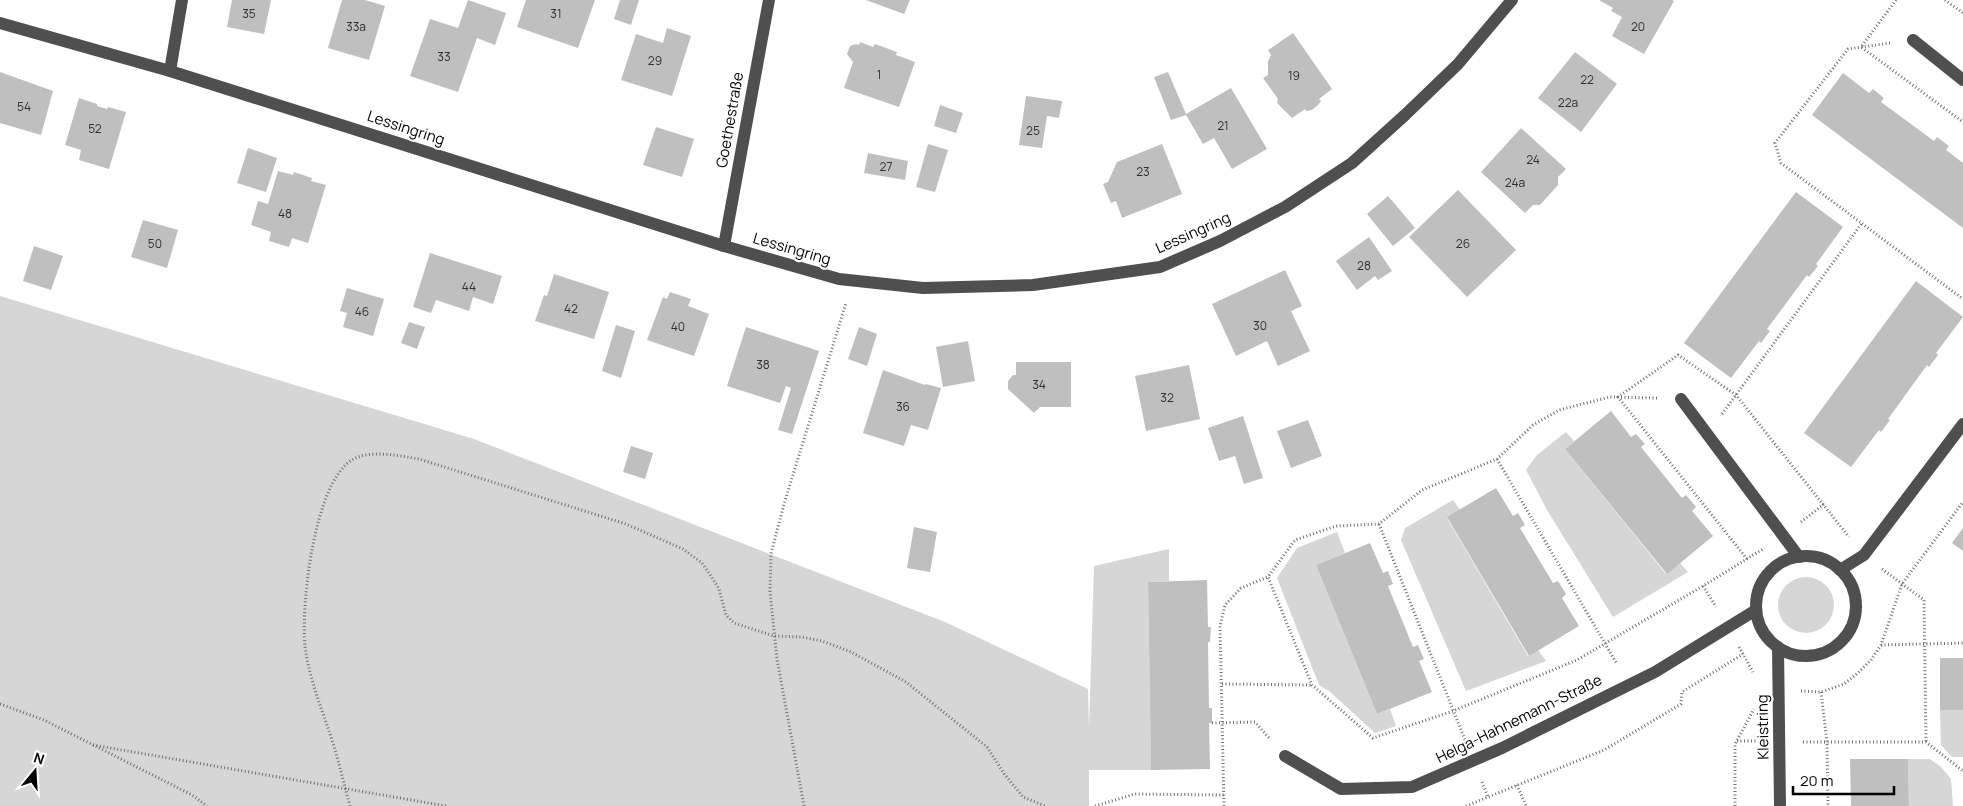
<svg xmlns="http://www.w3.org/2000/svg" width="1963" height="806" font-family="Manrope,sans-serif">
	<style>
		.green { fill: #d6d6d6 }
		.building { fill: #bfbfbf }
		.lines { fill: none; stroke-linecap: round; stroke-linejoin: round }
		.path { stroke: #717171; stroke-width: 3; stroke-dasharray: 1 2.5; stroke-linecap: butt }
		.minor { stroke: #4f4f4f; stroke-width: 12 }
		.labels { text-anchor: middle; stroke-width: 4.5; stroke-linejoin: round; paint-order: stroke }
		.number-label { font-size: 12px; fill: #303030 }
		.street-label { font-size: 15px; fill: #000; stroke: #fff }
	</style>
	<rect width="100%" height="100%" fill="#fff"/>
	<!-- green -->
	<g class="green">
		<path d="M 0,296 L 474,439 L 945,622 L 1088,689 L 1089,729 L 1094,566 L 1169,549 L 1169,581 L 1148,582 L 1151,770 L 1089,770 L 1089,806 L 0,806 Z"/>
		<path d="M 1566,432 L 1574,441 L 1565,449 L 1666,574 L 1680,563 L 1688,572 L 1613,617 L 1547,510 L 1526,470 L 1537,455 Z"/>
		<path d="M 1453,500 L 1460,510 L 1447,518 L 1528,656 L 1538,650 L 1546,661 L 1466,691 L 1401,540 L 1405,528 Z"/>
		<path d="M 1337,532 L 1345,553 L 1316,565 L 1377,714 L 1390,709 L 1396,726 L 1375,733 L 1329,691 L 1319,685 L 1277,578 L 1297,548 Z"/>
		<circle cx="1806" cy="605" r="28"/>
		<path d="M 1940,710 L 1963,710 L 1963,757 L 1952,757 L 1941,745 Z"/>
		<path d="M 1908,759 L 1930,759 L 1941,767 L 1951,779 L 1953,806 L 1909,806 Z"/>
	</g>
	<!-- building -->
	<g class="building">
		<path d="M 232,0 L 271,0 L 264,34 L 227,27 Z"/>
		<path d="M 342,0 L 365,0 L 385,6 L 369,60 L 328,48 Z"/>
		<path d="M 468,0 L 506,13 L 495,45 L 477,38 L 458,92 L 410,76 L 430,19 L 458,28 Z"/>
		<path d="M 526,0 L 595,0 L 578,48 L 517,27 Z"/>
		<path d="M 620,0 L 639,0 L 631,25 L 614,19 Z"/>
		<path d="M 866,0 L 910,0 L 904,14 Z"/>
		<path d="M 1599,0 L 1672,0 L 1674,1 L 1644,54 L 1612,36 L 1622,17 L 1611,11 L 1613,8 Z"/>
		<path d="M 667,28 L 691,36 L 672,96 L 621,80 L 636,34 L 663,43 Z"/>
		<path d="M 1293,33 L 1332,89 L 1319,99 L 1321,101 L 1318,105 L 1312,110 L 1306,111 L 1305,109 L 1292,118 L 1277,103 L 1278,99 L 1263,78 L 1268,75 L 1268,61 L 1271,55 L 1268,50 Z"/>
		<path d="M 860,42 L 873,47 L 875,44 L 897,52 L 896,55 L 915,62 L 899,107 L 844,88 L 853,62 L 847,54 L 850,46 L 856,44 L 859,45 Z"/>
		<path d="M 1575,52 L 1617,84 L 1581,132 L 1538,98 Z"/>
		<path d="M 0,72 L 53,91 L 41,135 L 0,123 Z"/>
		<path d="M 1168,72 L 1186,114 L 1231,88 L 1267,149 L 1232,169 L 1214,138 L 1203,144 L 1186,115 L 1171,120 L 1154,77 Z"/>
		<path d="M 1843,73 L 1869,93 L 1873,89 L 1884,98 L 1881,102 L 1934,141 L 1937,137 L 1949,146 L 1946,150 L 1963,163 L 1963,228 L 1812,115 Z"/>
		<path d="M 1026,96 L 1062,101 L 1059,118 L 1047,116 L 1042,148 L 1019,145 Z"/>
		<path d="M 79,98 L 97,104 L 97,106 L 107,109 L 108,107 L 126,112 L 109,169 L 79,160 L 81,150 L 65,145 Z"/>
		<path d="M 940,105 L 963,113 L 956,133 L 934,126 Z"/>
		<path d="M 656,127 L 694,139 L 682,177 L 643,165 Z"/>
		<path d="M 1521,128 L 1566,169 L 1558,177 L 1558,185 L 1540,205 L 1533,205 L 1525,213 L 1481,172 Z"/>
		<path d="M 928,144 L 948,150 L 935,192 L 916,187 Z"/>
		<path d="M 1162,144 L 1182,194 L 1122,218 L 1116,201 L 1111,203 L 1103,184 L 1108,182 L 1117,162 Z"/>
		<path d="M 248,148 L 277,158 L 266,192 L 237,183 Z"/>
		<path d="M 868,153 L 908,161 L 905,180 L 864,173 Z"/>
		<path d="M 278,171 L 293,175 L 294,172 L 312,178 L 311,181 L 326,185 L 308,243 L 292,238 L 289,247 L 269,241 L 271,232 L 251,225 L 258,201 L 268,204 Z"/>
		<path d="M 1458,190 L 1516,250 L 1467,297 L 1409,237 Z"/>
		<path d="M 1796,192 L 1843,227 L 1816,264 L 1818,266 L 1809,277 L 1807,275 L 1767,329 L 1770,331 L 1761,343 L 1759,341 L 1731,378 L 1684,343 Z"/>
		<path d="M 1388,196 L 1415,228 L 1393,246 L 1367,214 Z"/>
		<path d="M 143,220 L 178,230 L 167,268 L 131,257 Z"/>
		<path d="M 1369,237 L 1392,271 L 1378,280 L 1375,276 L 1357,290 L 1336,261 Z"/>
		<path d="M 34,246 L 63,256 L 51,290 L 23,281 Z"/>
		<path d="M 430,253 L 502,276 L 493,304 L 473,297 L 469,311 L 436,300 L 431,313 L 413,307 Z"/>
		<path d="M 1285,270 L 1302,306 L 1291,311 L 1310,351 L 1278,366 L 1267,341 L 1236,356 L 1212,304 Z"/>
		<path d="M 554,274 L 609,292 L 594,339 L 535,321 L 544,295 L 547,296 Z"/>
		<path d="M 1916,281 L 1963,317 L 1936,353 L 1938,355 L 1929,367 L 1927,365 L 1888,419 L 1890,420 L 1881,432 L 1879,430 L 1851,467 L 1804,433 Z"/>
		<path d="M 347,288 L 384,299 L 373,336 L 343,327 L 347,313 L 340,311 Z"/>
		<path d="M 670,292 L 691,299 L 688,306 L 709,314 L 694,356 L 647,340 L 663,297 L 667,299 Z"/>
		<path d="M 409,322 L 425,327 L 417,349 L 401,343 Z"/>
		<path d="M 616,325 L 635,331 L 621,378 L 602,371 Z"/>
		<path d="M 746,327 L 819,351 L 792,434 L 778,430 L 791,388 L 786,386 L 780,403 L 727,386 Z"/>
		<path d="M 859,327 L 877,334 L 867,366 L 848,359 Z"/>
		<path d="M 968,341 L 975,381 L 943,387 L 936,347 Z"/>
		<path d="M 1016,362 L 1071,362 L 1071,407 L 1040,407 L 1034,413 L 1008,389 L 1008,381 L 1013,375 L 1016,375 Z"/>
		<path d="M 1189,365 L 1200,419 L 1146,431 L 1135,376 Z"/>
		<path d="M 883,370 L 925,385 L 926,384 L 941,388 L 928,430 L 911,425 L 904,446 L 863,433 Z"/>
		<path d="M 1611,411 L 1631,437 L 1636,434 L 1645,444 L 1641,447 L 1682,498 L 1686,495 L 1696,507 L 1692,511 L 1713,536 L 1667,574 L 1565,449 Z"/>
		<path d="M 1243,416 L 1263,478 L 1244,484 L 1235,456 L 1219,461 L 1208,428 Z"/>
		<path d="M 1308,420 L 1322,456 L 1291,468 L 1277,431 Z"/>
		<path d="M 631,446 L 653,453 L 645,479 L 623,472 Z"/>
		<path d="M 1496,488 L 1513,516 L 1518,513 L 1525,525 L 1520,528 L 1553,583 L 1558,581 L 1566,594 L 1562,598 L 1579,626 L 1529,656 L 1447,517 Z"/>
		<path d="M 914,527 L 937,532 L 930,572 L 907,568 Z"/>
		<path d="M 1963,528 L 1963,551 L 1952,543 Z"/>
		<path d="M 1370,543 L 1383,573 L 1388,571 L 1393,584 L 1388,586 L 1413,647 L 1418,645 L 1424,659 L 1419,661 L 1432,692 L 1377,714 L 1316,565 Z"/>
		<path d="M 1207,580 L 1208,627 L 1211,627 L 1210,642 L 1208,642 L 1209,708 L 1212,708 L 1212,723 L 1209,723 L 1210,769 L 1151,770 L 1148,582 Z"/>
		<rect x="1940" y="658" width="23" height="52"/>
		<path d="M 1850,759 L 1908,759 L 1909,806 L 1851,806 Z"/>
	</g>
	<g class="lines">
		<!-- path -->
		<g class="path">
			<path d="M 1896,0 L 1861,47 L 1963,122"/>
			<path d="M 1945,0 L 1963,13"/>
			<path d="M 1890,43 L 1848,49 L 1775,143 L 1781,163 L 1963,299"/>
			<path d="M 1657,398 L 1610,397 L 1559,410 L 1533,425 L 1497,459 L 1422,490 L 1379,524 L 1336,526 L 1295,540 L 1268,577 L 1312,685 L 1373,738 L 1453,711 L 1577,660 L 1703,586 L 1763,549"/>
			<path d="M 1722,414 L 1862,223"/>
			<path d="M 1497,459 L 1617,664"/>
			<path d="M 1801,522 L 1824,504"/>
			<path d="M 1379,524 L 1465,740"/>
			<path d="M 1747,559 L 1618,397 L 1678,355 L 1736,395 L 1849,537"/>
			<path d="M 1882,569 L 1924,600 L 1926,742"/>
			<path d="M 1703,586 L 1716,607"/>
			<path d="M 1881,645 L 1963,643"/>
			<path d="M 1739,647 L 1753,672"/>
			<path d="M 1222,684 L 1312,685"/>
			<path d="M 1801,691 L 1821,692 L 1844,684 L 1858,673 L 1871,660 L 1881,645 L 1902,584 L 1963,502"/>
			<path d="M 1821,692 L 1827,742 L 1828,806"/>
			<path d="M 0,704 L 44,720 L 192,795 L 207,806"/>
			<path d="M 1212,723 L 1255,722 L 1269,738"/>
			<path d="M 1737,741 L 1757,741"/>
			<path d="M 1803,742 L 1926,742 L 1963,771"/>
			<path d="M 93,745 L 446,806"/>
			<path d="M 1482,782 L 1488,797"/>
			<path d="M 1517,785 L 1526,806"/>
			<path d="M 350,806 C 344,784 339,762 332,740 C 322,709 309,679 305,646 C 301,604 314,483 352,460 C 369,449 401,456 419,459 L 626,524 L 683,549 L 702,563 L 711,576 L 719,589 L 726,615 L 734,623 L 774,636 L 802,637 L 822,641 L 851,652 L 906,682 L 987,747 L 1005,775 L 1023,797 L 1045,806"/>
			<path d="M 804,806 L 777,659 L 770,591 L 771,554 L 784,504 L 846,303"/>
			<path d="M 1095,806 L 1135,794 L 1224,795"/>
			<path d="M 1224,806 L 1220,626 L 1225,605 L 1241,588 L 1268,577"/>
			<path d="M 1466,806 L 1604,750 L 1681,704 L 1682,692 L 1743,654"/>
			<path d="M 1735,806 L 1735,744 L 1754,709"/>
		</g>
		<!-- minor -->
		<g class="minor">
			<path d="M 0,23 L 170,71 L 724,246 L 839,279 L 923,288 L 1033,285 L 1160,267 L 1220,241 L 1285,207 L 1352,163 L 1405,115 L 1458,64 L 1512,0"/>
			<path d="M 1913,40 L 1963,80"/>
			<path d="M 170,71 L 182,0"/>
			<path d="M 724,246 L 769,0"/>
			<path d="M 1681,399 L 1799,557"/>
			<circle cx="1806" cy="606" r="50"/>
			<path d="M 1840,570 L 1864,555 L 1963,424"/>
			<path d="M 1778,647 L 1780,806"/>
			<path d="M 1285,756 L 1341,789 L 1412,787 L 1502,748 L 1655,672 L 1756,610"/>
		</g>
	</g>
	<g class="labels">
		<!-- number labels -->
		<g class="number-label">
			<text x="249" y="18">35</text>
			<text x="556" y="18">31</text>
			<text x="356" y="31">33a</text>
			<text x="1638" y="31">20</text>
			<text x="444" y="61">33</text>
			<text x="655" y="65">29</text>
			<text x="879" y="79">1</text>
			<text x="1294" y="80">19</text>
			<text x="1587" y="84">22</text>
			<text x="1568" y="107">22a</text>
			<text x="24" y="111">54</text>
			<text x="1223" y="130">21</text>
			<text x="95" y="133">52</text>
			<text x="1033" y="135">25</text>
			<text x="1533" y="164">24</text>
			<text x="886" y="171">27</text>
			<text x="1143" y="176">23</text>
			<text x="1515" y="187">24a</text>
			<text x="285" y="218">48</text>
			<text x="155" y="248">50</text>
			<text x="1463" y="248">26</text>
			<text x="1364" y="270">28</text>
			<text x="469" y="291">44</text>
			<text x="571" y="313">42</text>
			<text x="362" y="316">46</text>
			<text x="1260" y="330">30</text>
			<text x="678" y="331">40</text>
			<text x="763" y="369">38</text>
			<text x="1039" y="389">34</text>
			<text x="1167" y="402">32</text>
			<text x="903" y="411">36</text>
		</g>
		<!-- street labels -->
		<g class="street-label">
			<text transform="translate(730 120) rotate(-80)" y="5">Goethestraße</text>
			<text transform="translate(406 128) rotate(18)" y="5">Lessingring</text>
			<text transform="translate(1193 233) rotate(-24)" y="5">Lessingring</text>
			<text transform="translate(792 249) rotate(16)" y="5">Lessingring</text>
			<text transform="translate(1519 719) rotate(-26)" y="5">Helga-Hahnemann-Straße</text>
			<text transform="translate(1763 727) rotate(-91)" y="5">Kleistring</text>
		</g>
	</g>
	<!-- north arrow -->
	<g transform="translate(35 771) rotate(18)" stroke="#ffffff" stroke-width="4" paint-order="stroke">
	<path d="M0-4L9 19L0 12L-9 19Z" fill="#000000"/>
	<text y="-8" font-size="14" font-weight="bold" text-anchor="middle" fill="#000000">N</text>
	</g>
	<!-- scale -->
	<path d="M1793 786v8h101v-8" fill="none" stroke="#000000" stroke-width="2.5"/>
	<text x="1800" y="786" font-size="15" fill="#000000" stroke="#ffffff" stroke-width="4" paint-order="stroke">20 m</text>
</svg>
